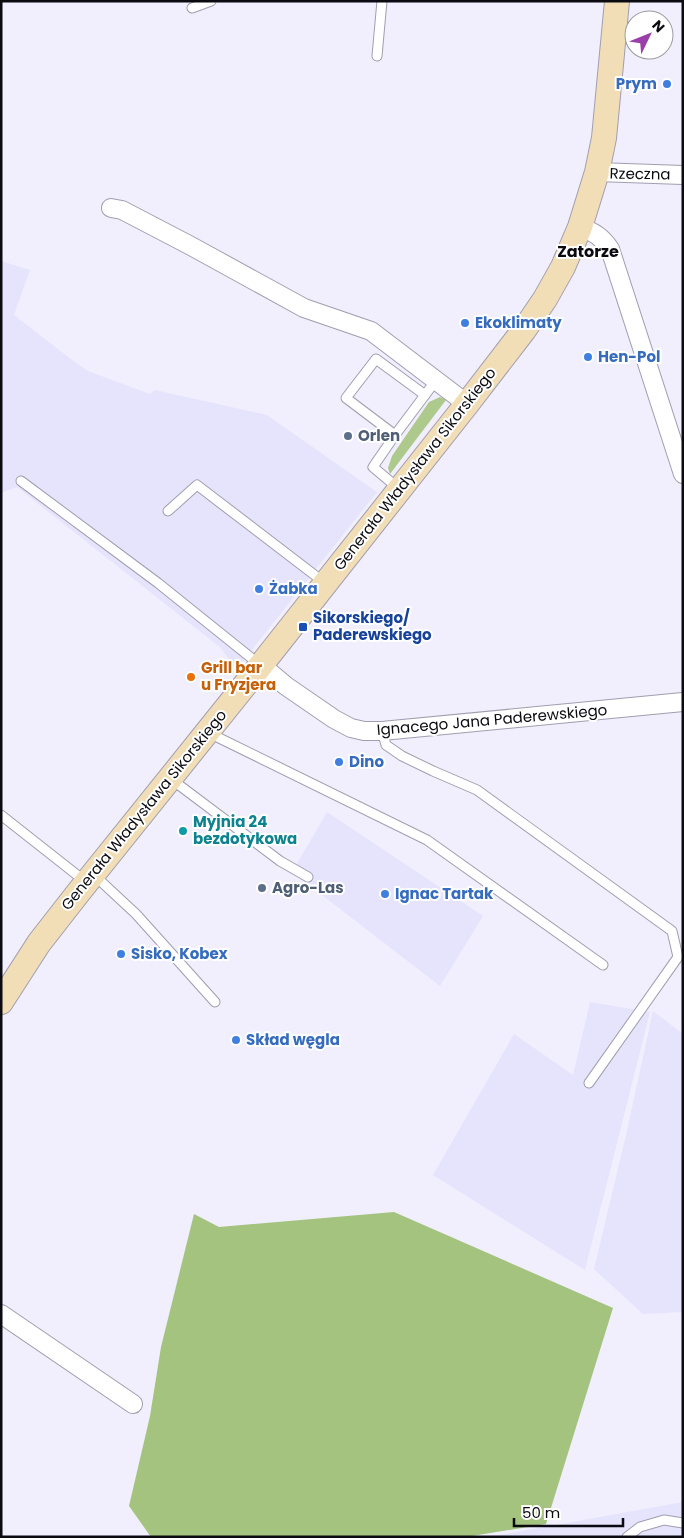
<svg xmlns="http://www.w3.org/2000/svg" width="684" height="1538" font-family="Poppins,sans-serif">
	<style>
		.built { fill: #e6e3fd }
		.green { fill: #aec98c }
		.forest { fill: #a4c37e }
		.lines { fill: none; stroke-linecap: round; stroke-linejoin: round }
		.lane-casing { stroke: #a09eaf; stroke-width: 11 }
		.street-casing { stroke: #a09eaf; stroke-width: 20 }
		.secondary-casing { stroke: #a09eaf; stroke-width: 26 }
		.lane { stroke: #fff; stroke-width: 9 }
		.street { stroke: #fff; stroke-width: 18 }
		.secondary { stroke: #f1deb7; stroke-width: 24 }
		.shop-dot { fill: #3f7fe0; stroke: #fff; stroke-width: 2 }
		.service-dot { fill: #5c6f8a; stroke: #fff; stroke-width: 2 }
		.transit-dot { fill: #1a4fb4; stroke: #fff; stroke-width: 2 }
		.food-dot { fill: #e8710a; stroke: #fff; stroke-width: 2 }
		.culture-dot { fill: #0f9aa8; stroke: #fff; stroke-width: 2 }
		.labels { text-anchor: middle; stroke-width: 4; stroke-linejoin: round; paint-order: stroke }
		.shop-label { font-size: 15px; font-weight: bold; fill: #366cbe; stroke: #fff; text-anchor: start }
		.street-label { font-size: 15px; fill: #0b0a10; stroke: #fff }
		.service-label { font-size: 15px; font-weight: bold; fill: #4e5e75; stroke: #fff; text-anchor: start }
		.transit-label { font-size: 15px; font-weight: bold; fill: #164399; stroke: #fff; text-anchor: start }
		.food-label { font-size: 15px; font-weight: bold; fill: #c56008; stroke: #fff; text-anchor: start }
		.culture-label { font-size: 15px; font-weight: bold; fill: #0d838f; stroke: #fff; text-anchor: start }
		.neighbourhood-label { font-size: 16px; font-weight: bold; fill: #0b0a10; stroke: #fff }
	</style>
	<rect width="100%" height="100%" fill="#f1effe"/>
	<!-- built -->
	<g class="built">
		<path d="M 1,261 L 30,270 L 14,315 L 76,363 L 88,371 L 150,394 L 155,390 L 267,415 L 377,492 L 236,670 L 221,648 L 17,487 L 1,493 Z"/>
		<path d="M 327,812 L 483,916 L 440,986 L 292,872 Z"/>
		<path d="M 590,1002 L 650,1012 L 585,1270 L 433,1175 L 514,1034 L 573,1075 Z"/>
		<path d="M 653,1011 L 683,1034 L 683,1312 L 643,1314 L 594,1269 L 626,1135 Z"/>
		<path d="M 683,1502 L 683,1537 L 489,1537 Z"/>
	</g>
	<!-- green -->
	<path class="green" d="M 440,397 L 446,400 L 390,474 L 388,468 L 392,456 L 429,402 Z"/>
	<!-- forest -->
	<path class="forest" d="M 394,1212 L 613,1308 L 546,1524 L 466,1537 L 151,1537 L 129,1506 L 150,1416 L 161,1347 L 194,1214 L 219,1227 Z"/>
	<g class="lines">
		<!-- lane casing -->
		<g class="lane-casing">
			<g id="lane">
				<path d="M 192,8 L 211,1"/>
				<path d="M 615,28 L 634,29"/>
				<path d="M 377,56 L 382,1"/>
				<path d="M 395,435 L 425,395"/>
				<path d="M 21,481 L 158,583 L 260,665"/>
				<path d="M 399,489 L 373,467 L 395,435 L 346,398 L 376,359 L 425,395 L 436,380"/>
				<path d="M 168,511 L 197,485 L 325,583"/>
				<path d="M 382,731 L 386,745 L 402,756 L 433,771 L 477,790 L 672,931 L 678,957 L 589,1083"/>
				<path d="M 209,733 L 427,840 L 603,965"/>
				<path d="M 171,779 L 280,861 L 308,877"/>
				<path d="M 1,815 L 86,882"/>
				<path d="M 93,874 L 136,914 L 215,1002"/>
				<path d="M 627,1537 L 640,1527 L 664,1520 L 683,1523"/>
			</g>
		</g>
		<!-- street casing -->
		<g class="street-casing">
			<g id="street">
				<path d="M 597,172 L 683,175"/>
				<path d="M 111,208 L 122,210 L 191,246 L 304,308 L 371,331 L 467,404"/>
				<path d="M 580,227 C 594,232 602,237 610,249 L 683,474"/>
				<path d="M 261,665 L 286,686 L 334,719 L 351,728 L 364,731 L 382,731 L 683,702"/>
				<path d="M 1,1314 L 133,1404"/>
			</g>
		</g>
		<!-- secondary casing -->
		<g class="secondary-casing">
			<path id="secondary" d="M 1,1002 L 39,943 L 78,893 L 261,665 L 467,404 L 524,330 L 545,299 L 563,267 L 580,227 L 597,172 L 604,138 L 617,1"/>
		</g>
		<!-- lane -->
		<use href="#lane" class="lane"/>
		<!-- street -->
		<use href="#street" class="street"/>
		<!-- secondary -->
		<use href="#secondary" class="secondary"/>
	</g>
	<!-- markers -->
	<g class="shop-dot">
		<circle cx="667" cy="84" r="5"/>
		<circle cx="465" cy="323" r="5"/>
		<circle cx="588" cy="357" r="5"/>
		<circle cx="259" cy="589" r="5"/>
		<circle cx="339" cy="762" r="5"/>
		<circle cx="385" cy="894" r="5"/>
		<circle cx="121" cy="954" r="5"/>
		<circle cx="236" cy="1040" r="5"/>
	</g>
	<g class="service-dot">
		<circle cx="348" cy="436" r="5"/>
		<circle cx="262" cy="888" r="5"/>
	</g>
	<rect class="transit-dot" x="298" y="622" width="10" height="10" rx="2.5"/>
	<circle class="food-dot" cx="191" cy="677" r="5"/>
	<circle class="culture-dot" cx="183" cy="831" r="5"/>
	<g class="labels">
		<!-- shop labels -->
		<g class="shop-label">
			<text x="657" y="89" text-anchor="end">Prym</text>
			<text x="475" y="328">Ekoklimaty</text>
			<text x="598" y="362">Hen-Pol</text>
			<text x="269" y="594">Żabka</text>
			<text x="349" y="767">Dino</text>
			<text x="395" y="899">Ignac Tartak</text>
			<text x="131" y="959">Sisko, Kobex</text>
			<text x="246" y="1045">Skład węgla</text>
		</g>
		<!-- street labels -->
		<g class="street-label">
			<text transform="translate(640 174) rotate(1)" y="5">Rzeczna</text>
			<text transform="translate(415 469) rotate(-52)" y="5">Generała Władysława Sikorskiego</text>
			<text transform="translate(492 720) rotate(-5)" y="5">Ignacego Jana Paderewskiego</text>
			<text transform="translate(144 810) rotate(-51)" y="5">Generała Władysława Sikorskiego</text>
		</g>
		<!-- service labels -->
		<g class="service-label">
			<text x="358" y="441">Orlen</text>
			<text x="272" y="893">Agro-Las</text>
		</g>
		<!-- transit labels -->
		<g class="transit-label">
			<text x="313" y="623">Sikorskiego/<tspan x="313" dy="17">Paderewskiego</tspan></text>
		</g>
		<!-- food labels -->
		<g class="food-label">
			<text x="201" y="673">Grill bar<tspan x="201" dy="17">u Fryzjera</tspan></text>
		</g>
		<!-- culture labels -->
		<g class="culture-label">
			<text x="193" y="827">Myjnia 24<tspan x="193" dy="17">bezdotykowa</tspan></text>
		</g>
		<!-- neighbourhood labels -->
		<g class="neighbourhood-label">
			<text x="588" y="257">Zatorze</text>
		</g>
	</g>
	<!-- border -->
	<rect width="684" height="1538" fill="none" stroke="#0b0a10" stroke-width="5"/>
	<!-- north arrow -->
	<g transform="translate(649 35) rotate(47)"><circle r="24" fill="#ffffff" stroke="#9d9d9f"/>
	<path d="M0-4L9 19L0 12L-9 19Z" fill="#9a3ea9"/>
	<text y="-8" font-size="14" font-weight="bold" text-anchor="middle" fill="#0b0a10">N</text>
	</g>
	<!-- scale -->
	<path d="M514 1518v8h109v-8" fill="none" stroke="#0b0a10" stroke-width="2.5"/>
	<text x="522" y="1518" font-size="15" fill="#0b0a10" stroke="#ffffff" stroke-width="4" paint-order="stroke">50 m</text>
</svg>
